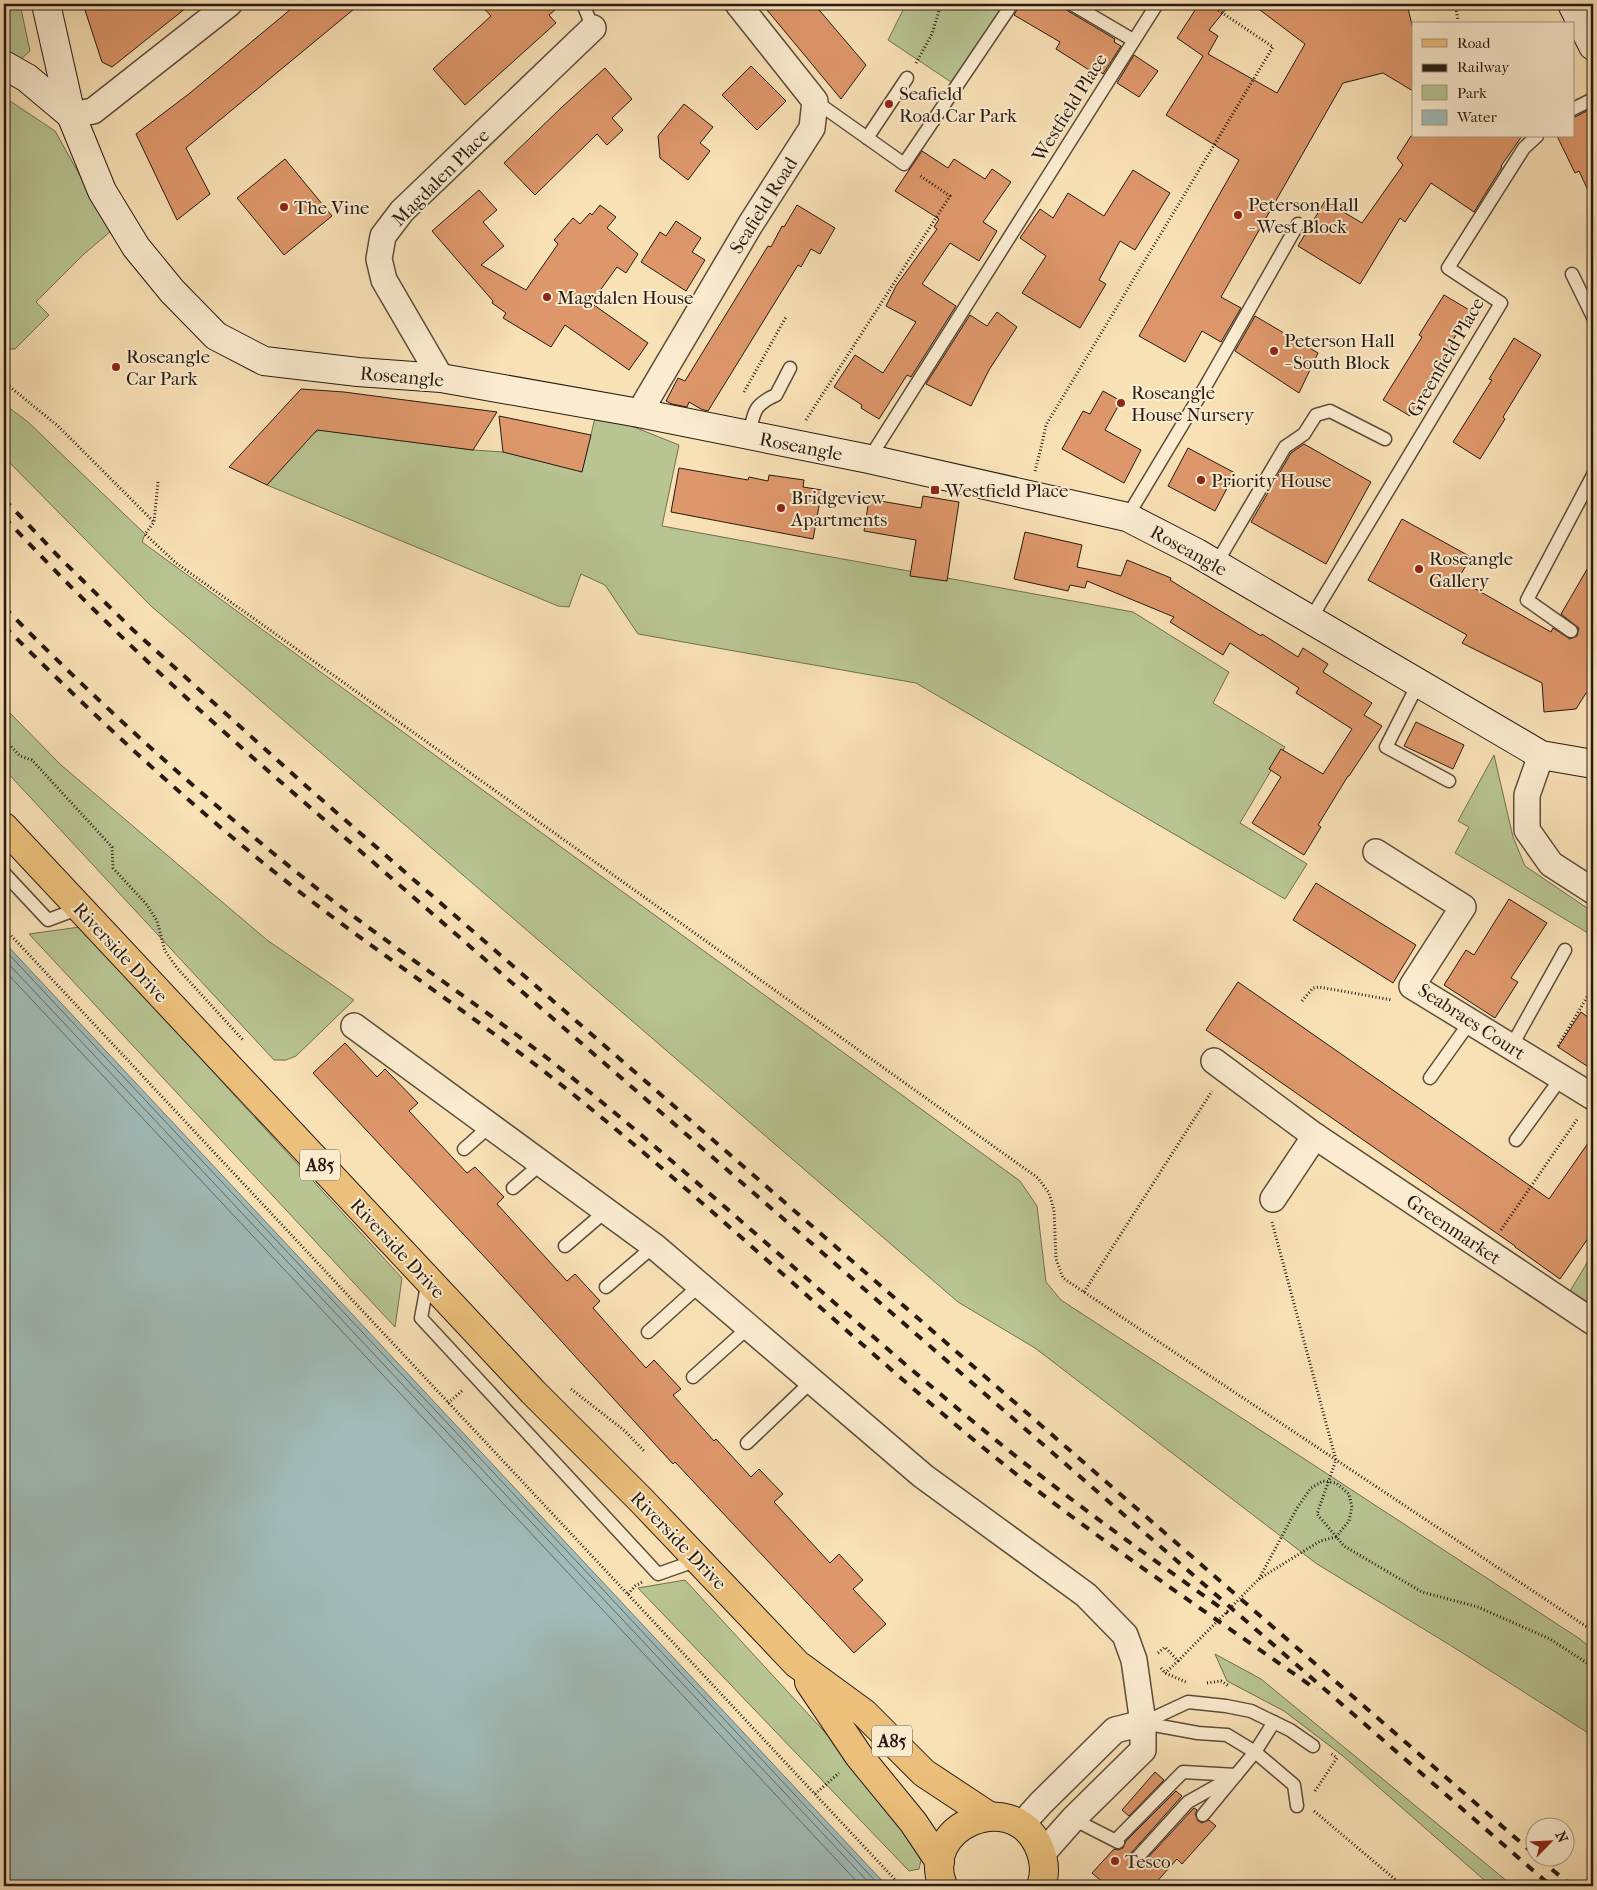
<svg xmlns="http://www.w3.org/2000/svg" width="1597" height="1890" font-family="'IM FELL French Canon',serif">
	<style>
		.green { fill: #b8c492; stroke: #706f52 }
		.water { fill: #a1bbb8; stroke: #707b76 }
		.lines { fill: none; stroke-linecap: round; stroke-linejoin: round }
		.shore { stroke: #646a65; stroke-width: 1 }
		.building { fill: #de976a; stroke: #271a12 }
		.lane-casing { stroke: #5c4c3b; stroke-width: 15 }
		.street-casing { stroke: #5c4c3b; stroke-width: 28 }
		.secondary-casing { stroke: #271a12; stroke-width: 30 }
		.primary-casing { stroke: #271a12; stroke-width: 30 }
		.path { stroke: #271a12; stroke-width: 3; stroke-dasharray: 1 2.5; stroke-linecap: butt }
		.lane { stroke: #fbecd0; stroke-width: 12 }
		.street { stroke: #fbecd0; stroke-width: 25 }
		.secondary { stroke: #fbecd0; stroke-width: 28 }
		.primary { stroke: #ecc07b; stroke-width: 28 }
		.rail { stroke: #271a12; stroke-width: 4; stroke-dasharray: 9 9; stroke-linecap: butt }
		.path-bridge { stroke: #271a12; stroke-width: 3; stroke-dasharray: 1 2.5; stroke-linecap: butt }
		.poi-dot { fill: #8f2418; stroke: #fbecd0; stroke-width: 2 }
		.labels { text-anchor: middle; stroke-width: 4; stroke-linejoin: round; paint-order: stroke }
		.shield { fill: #fbecd0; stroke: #67594b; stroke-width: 1 }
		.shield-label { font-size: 18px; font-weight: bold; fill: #271a12 }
		.poi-label { font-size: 19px; fill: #271a12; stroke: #fbecd0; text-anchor: start }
		.street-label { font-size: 19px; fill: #271a12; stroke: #fbecd0 }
	</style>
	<rect width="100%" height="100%" fill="#f9e1b6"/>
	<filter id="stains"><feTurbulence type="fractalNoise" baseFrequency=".004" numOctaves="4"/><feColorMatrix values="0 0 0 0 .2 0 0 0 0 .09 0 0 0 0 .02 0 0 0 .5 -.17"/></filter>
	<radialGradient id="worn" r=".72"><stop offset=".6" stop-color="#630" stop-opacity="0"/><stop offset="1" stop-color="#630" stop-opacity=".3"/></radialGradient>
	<!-- green -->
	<g class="green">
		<path d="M 4,4 L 20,4 L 30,51 L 21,59 L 4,55 Z"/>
		<path d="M 906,4 L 1012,4 L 957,86 L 888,40 Z"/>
		<path d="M 4,97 L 55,131 L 111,231 L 84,254 L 36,302 L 49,315 L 15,349 L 4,349 Z"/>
		<path d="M 4,404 L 28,422 L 145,534 L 142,542 L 1020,1181 L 1037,1206 L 1046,1282 L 1061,1300 L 1580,1639 L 1593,1650 L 1593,1736 L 1450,1645 L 1317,1564 L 1035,1348 L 958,1302 L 151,606 L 4,457 Z"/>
		<path d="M 595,418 L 629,425 L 679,445 L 662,526 L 1133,612 L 1229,672 L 1213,703 L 1285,747 L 1240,823 L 1307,864 L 1285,899 L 916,683 L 638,634 L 605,585 L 581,574 L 569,607 L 558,606 L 267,485 L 310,435 L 320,430 L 473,450 L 503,452 L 582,471 Z"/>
		<path d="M 4,707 L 61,765 L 267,940 L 354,1000 L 296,1056 L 286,1060 L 274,1060 L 4,769 Z"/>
		<path d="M 1494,755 L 1513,837 L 1525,866 L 1593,912 L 1593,936 L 1455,853 L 1469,827 L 1458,821 Z"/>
		<path d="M 80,927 L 402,1278 L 395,1327 L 29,934 Z"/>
		<path d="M 1593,1253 L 1593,1307 L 1570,1291 Z"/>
		<path d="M 685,1580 L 889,1802 L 921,1860 L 919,1869 L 909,1871 L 638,1588 Z"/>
		<path d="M 1215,1654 L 1261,1679 L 1513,1886 L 1491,1886 L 1343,1756 L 1284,1711 L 1227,1681 Z"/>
	</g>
	<!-- water -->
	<path class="water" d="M 4,942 L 887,1886 L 4,1886 Z"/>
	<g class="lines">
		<!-- shore -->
		<g class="shore">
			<path d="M 4,949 L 880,1886"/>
			<path d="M 4,959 L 872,1886"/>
			<path d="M 4,970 L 861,1886"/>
		</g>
	</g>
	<!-- building -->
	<g class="building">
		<path d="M 83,4 L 191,4 L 112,67 L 102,62 Z"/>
		<path d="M 297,4 L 360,4 L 186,148 L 210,194 L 177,220 L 136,134 L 190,93 Z"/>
		<path d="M 480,4 L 562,4 L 549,15 L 556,23 L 465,105 L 433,69 L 491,16 Z"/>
		<path d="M 762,4 L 814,4 L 866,65 L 841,99 Z"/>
		<path d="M 1020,4 L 1059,4 L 1068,11 L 1115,39 L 1114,42 L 1121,46 L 1103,74 L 1097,69 L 1094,73 L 1056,49 L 1060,42 L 1014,15 Z"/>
		<path d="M 1199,4 L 1230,4 L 1209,30 L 1218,36 L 1208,54 L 1277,93 L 1305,44 L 1252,4 L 1407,4 L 1413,29 L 1413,91 L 1383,73 L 1343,83 L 1221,297 L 1241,308 L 1221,342 L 1202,331 L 1185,362 L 1139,336 L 1239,160 L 1166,115 L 1203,56 L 1177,38 Z"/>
		<path d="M 1134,55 L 1158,71 L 1139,97 L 1117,83 Z"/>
		<path d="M 751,66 L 786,101 L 757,130 L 722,95 Z"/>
		<path d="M 605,68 L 632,99 L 612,118 L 623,130 L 607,145 L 597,134 L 535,195 L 504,163 L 562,107 Z"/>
		<path d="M 684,104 L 713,127 L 700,143 L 710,151 L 688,180 L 660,158 L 658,136 Z"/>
		<path d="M 1593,108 L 1593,201 L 1579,171 L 1575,173 L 1557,136 L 1573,136 L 1573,118 Z"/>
		<path d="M 1411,136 L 1522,136 L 1501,166 L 1502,167 L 1474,212 L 1431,183 L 1405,222 L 1400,218 L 1360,284 L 1298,246 L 1325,201 L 1362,223 L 1403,165 L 1397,158 Z"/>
		<path d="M 922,151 L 948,168 L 954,159 L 985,179 L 992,169 L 1011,182 L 983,222 L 997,231 L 979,261 L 950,243 L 922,284 L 956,306 L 911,377 L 907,375 L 879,419 L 861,408 L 862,405 L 834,387 L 855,355 L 883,373 L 916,322 L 886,306 L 896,286 L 937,229 L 934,227 L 939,219 L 895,191 Z"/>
		<path d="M 285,159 L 332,216 L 284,255 L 237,198 Z"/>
		<path d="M 1133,170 L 1170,193 L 1135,250 L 1120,241 L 1099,280 L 1106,284 L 1080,328 L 1022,293 L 1046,256 L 1020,238 L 1040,209 L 1053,218 L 1068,193 L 1104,216 Z"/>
		<path d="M 479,190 L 497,210 L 483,222 L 504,246 L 481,265 L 526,290 L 558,244 L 554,240 L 573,218 L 580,224 L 590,213 L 592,215 L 600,205 L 616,217 L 607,228 L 638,254 L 626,273 L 617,267 L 591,303 L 648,343 L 629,370 L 565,325 L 551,347 L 503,318 L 506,313 L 492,303 L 493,301 L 432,231 Z"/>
		<path d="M 797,205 L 835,228 L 820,254 L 811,249 L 801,267 L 798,265 L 708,411 L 701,409 L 689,402 L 687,407 L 672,404 L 666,401 L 678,378 L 685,381 L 768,246 L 771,247 L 782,226 L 784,227 Z"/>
		<path d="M 676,221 L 701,238 L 692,252 L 705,260 L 686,291 L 641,262 L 660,232 L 666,236 Z"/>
		<path d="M 1444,295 L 1471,311 L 1432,374 L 1435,376 L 1410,416 L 1383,400 L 1422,337 L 1419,335 Z"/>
		<path d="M 997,312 L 1017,327 L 989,370 L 971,406 L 926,384 L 970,315 L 987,326 Z"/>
		<path d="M 1255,316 L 1318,353 L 1299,393 L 1235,351 Z"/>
		<path d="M 1514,338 L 1541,355 L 1503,417 L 1505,419 L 1480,459 L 1453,442 L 1492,380 L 1489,379 Z"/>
		<path d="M 301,389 L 344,392 L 497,412 L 473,450 L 317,430 L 267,485 L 229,467 Z"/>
		<path d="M 1103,391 L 1121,401 L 1105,430 L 1141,450 L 1124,483 L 1062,449 L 1083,411 L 1090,414 Z"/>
		<path d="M 499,416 L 591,435 L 582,472 L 503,452 Z"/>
		<path d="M 1304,444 L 1371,482 L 1326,564 L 1251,522 L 1291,453 Z"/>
		<path d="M 1188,448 L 1235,473 L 1215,511 L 1168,486 Z"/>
		<path d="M 679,468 L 748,480 L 749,477 L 768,481 L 769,475 L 804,480 L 803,487 L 822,490 L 813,539 L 671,512 Z"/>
		<path d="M 923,496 L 959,502 L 947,581 L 910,576 L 916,540 L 864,531 L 869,499 L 921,508 Z"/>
		<path d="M 1402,519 L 1471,557 L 1458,579 L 1551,632 L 1553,628 L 1570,639 L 1577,636 L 1579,628 L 1561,614 L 1593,559 L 1593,694 L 1586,693 L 1576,709 L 1544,712 L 1542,683 L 1462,643 L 1467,635 L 1368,580 Z"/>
		<path d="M 1025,532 L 1082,545 L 1077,567 L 1121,576 L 1127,560 L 1171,578 L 1170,580 L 1261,636 L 1262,634 L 1298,657 L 1303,648 L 1328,664 L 1323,672 L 1372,703 L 1364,715 L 1382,726 L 1349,776 L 1348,776 L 1318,825 L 1321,827 L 1304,855 L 1252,823 L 1281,777 L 1269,769 L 1281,749 L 1323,774 L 1352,729 L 1296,693 L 1299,688 L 1230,643 L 1223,655 L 1170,622 L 1174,617 L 1087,581 L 1085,588 L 1070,585 L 1068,591 L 1014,579 Z"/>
		<path d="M 1416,722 L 1464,745 L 1453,769 L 1404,746 Z"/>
		<path d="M 1316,883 L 1416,945 L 1393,983 L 1293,920 Z"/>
		<path d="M 1509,899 L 1547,923 L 1511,978 L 1518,982 L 1495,1018 L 1444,985 L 1466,950 L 1474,955 Z"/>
		<path d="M 1238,982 L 1549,1199 L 1593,1136 L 1593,1231 L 1560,1279 L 1515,1247 L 1515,1246 L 1206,1030 Z"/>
		<path d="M 1581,1012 L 1593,1021 L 1593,1070 L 1558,1047 Z"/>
		<path d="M 345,1043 L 377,1077 L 385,1069 L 418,1103 L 409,1111 L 467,1173 L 475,1167 L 504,1197 L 497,1204 L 567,1281 L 575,1274 L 600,1301 L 593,1308 L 646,1368 L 654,1360 L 681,1389 L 673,1395 L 714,1441 L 716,1439 L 751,1477 L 759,1469 L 783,1494 L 774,1502 L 830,1563 L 839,1554 L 863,1580 L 853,1589 L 886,1624 L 854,1653 L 675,1462 L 673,1464 L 493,1266 L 313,1073 Z"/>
		<path d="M 1155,1772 L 1164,1780 L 1129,1816 L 1122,1810 Z"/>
		<path d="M 1176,1791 L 1182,1796 L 1131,1853 L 1129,1860 L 1132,1864 L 1139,1866 L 1143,1863 L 1194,1808 L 1197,1810 L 1195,1814 L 1198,1821 L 1202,1823 L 1209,1820 L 1216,1826 L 1182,1864 L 1177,1859 L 1153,1886 L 1107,1886 L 1092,1873 L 1114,1849 L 1118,1850 L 1123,1848 L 1126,1841 Z"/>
	</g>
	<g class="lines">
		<!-- lane casing -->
		<g class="lane-casing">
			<g id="lane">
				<path d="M 583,4 L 593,28"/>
				<path d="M 1072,4 L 1133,40"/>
				<path d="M 815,101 L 904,164 L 1012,4"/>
				<path d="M 1573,109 L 1593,99"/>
				<path d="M 867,138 L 907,78"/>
				<path d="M 1572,274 L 1593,317"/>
				<path d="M 749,435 C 754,413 753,405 776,395 L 790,368"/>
				<path d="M 869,459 L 1157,4"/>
				<path d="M 1127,517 L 1205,387 L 1298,224"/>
				<path d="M 1216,564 L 1285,447 L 1304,434 L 1316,415 L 1330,411 L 1385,439"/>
				<path d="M 1310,620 L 1501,303 L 1448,268 L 1524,148 L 1537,136"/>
				<path d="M 1571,631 L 1527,600 L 1593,475"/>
				<path d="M 1418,684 L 1386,747 L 1449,781"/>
				<path d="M 4,873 L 48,920 L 80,908"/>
				<path d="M 1511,1047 L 1565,950"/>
				<path d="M 1430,1078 L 1470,1022"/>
				<path d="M 1516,1140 L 1561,1078"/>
				<path d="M 464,1149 L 491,1125"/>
				<path d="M 513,1188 L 542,1163"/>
				<path d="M 565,1246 L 607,1210"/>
				<path d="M 428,1280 L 421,1318 L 658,1574 L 698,1560"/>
				<path d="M 606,1287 L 654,1246"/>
				<path d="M 648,1332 L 700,1285"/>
				<path d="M 693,1377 L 749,1327"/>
				<path d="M 747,1443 L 812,1381"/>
				<path d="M 1143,1723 L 1198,1733 L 1227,1735 L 1255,1752 L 1294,1785 L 1297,1806"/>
				<path d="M 1143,1723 L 1188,1702 L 1226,1706 L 1251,1711 L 1290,1730 L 1313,1746"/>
				<path d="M 1203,1815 L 1255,1752 L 1274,1722"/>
				<path d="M 1073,1819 L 1118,1842"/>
				<path d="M 1116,1840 L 1183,1772 L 1236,1775"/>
				<path d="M 1137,1858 L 1188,1802 L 1236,1775"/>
			</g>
		</g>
		<!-- street casing -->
		<g class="street-casing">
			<g id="street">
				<path d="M 71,115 L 93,111 L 229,4"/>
				<path d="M 441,378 L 384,280 L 379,259 L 383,236 L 402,211 L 593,28"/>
				<path d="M 639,413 L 750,225 L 812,128 L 815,101 L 738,4"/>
				<path d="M 1541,755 L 1527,795 L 1527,830 L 1551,864 L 1593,891"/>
				<path d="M 1376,852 L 1463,907 L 1412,986 L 1593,1097"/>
				<path d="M 354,1026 L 654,1246 L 923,1476 L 1086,1595 L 1125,1635 L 1134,1660 L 1143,1723 L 1143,1750 L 1073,1819 L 1042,1854"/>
				<path d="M 1214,1061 L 1315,1136 L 1593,1322"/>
				<path d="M 1273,1199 L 1315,1136"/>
				<path d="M 1021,1825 L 1041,1803 L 1115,1730 L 1143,1723"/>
			</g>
		</g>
		<!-- secondary casing -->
		<g class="secondary-casing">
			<g id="secondary">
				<path d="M 46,4 L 71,115 L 102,191 L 136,247 L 172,291 L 216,336 L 264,361 L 358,372 L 441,378 L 639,413 L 869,459 L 1127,517 L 1197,553 L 1541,755 L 1593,764"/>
				<path d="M 1572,4 L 1593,46"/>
				<path d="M 4,65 L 27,78 L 71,115"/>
			</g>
		</g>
		<!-- primary casing -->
		<g class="primary-casing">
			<g id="primary">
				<path d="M 4,827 L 533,1392 L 641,1500 L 797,1664 L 864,1713 L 924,1773 L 989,1816"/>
				<path d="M 809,1682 L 859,1756 L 913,1822 L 940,1862"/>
				<path d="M 943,1886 C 919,1827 1010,1787 1038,1845 C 1044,1858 1046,1873 1041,1886"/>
			</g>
		</g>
		<!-- path -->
		<g class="path">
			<path d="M 1455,4 L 1458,20"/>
			<path d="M 916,63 L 932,34 L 941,4"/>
			<path d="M 4,382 L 58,426 L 154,522"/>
			<path d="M 744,392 L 786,317"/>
			<path d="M 806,420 L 950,196 L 919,175"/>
			<path d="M 1035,471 L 1041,448 L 1046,425 L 1273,47 L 1209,4"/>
			<path d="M 158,482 L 154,522 L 145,534 L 176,563 L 1038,1178 L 1049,1193 L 1054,1210 L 1056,1259 L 1063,1278 L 1593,1631"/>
			<path d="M 4,739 L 20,756 L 32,760 L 112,847 L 113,868 L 147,905 L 157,921 L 165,951 L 177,968 L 243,1040"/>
			<path d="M 4,928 L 901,1886"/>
			<path d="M 1593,935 L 1590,941 L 1593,942"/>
			<path d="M 1302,1001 L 1313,988 L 1319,987 L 1392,1000"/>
			<path d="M 1558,1046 L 1593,987"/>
			<path d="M 1272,1222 L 1336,1460 L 1317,1514 L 1344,1546 L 1422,1592 L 1478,1607 L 1550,1639 L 1593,1667"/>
			<path d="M 1501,1230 L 1578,1118"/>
			<path d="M 1084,1292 L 1212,1091"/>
			<path d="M 571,1389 L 625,1431 L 645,1452"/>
			<path d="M 448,1403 L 463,1390"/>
			<path d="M 1259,1579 L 1320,1541 L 1336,1537"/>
			<path d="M 628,1594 L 635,1586 L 642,1582"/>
			<path d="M 1158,1653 L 1165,1647 L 1178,1661 L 1165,1673"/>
			<path d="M 1161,1668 L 1165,1673 L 1186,1682"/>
			<path d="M 1207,1683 L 1221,1681 L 1229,1686"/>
			<path d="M 1315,1791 L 1337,1758 L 1330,1753"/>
			<path d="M 815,1794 L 839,1773"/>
			<path d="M 1314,1811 L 1403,1886"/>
		</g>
		<!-- lane -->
		<use href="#lane" class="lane"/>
		<!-- street -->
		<use href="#street" class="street"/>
		<!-- secondary -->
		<use href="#secondary" class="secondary"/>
		<!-- primary -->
		<use href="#primary" class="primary"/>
		<!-- rail -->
		<g class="rail">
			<path d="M 4,499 L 58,556 L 132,629 L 306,786 L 1534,1854"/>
			<path d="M 4,517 C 82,601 165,680 251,756 L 1551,1886"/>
			<path d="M 4,607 C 99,704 199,794 305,879 C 397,952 496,1015 586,1089 C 724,1202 854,1324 992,1437 C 1068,1499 1148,1556 1228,1613"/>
			<path d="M 4,626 C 98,720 196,811 301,893 C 390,962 486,1024 574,1095 C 713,1207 842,1331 980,1445 C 1087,1533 1204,1610 1317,1690"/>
			<path d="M 1538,1858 L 1572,1886"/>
		</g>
		<!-- path-bridge -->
		<path class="path-bridge" d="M 1178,1661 L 1259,1579 L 1297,1508 L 1311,1488 L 1323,1481 L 1336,1483 L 1349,1494 L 1352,1507 L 1349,1521 L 1336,1537"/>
	</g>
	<!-- markers -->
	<g class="poi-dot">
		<circle cx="889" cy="104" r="5"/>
		<circle cx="284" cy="207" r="5"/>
		<circle cx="1238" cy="215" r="5"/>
		<circle cx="547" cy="297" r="5"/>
		<circle cx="1274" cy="351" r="5"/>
		<circle cx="116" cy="367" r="5"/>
		<circle cx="1121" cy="403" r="5"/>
		<circle cx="1201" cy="480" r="5"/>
		<rect x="930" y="485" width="10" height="10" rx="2.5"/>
		<circle cx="781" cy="508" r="5"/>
		<circle cx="1419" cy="569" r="5"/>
		<circle cx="1115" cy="1861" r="5"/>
	</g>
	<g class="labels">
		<!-- shield labels -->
		<g class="shield">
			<rect x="300" y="1149.5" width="40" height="31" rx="4"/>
			<rect x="872" y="1725.5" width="40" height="31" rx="4"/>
		</g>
		<g class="shield-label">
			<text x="320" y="1171">A85</text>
			<text x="892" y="1747">A85</text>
		</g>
		<!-- poi labels -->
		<g class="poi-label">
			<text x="899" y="100">Seafield<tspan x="899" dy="22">Road Car Park</tspan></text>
			<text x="1248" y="211">Peterson Hall<tspan x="1248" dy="22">- West Block</tspan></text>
			<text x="294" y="214">The Vine</text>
			<text x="557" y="304">Magdalen House</text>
			<text x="1284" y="347">Peterson Hall<tspan x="1284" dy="22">- South Block</tspan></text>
			<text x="126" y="363">Roseangle<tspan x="126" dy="22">Car Park</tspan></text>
			<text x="1131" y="399">Roseangle<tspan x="1131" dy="22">House Nursery</tspan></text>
			<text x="1211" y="487">Priority House</text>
			<text x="945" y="497">Westfield Place</text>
			<text x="791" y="504">Bridgeview<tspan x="791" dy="22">Apartments</tspan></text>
			<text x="1429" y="565">Roseangle<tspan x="1429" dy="22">Gallery</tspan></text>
			<text x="1125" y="1868">Tesco</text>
		</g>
		<!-- street labels -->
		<g class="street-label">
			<text transform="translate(1069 107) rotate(-58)" y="7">Westfield Place</text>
			<text transform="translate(440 177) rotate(-45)" y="7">Magdalen Place</text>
			<text transform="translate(763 205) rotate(-58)" y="7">Seafield Road</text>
			<text transform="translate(1445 357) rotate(-60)" y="7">Greenfield Place</text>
			<text transform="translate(402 376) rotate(5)" y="7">Roseangle</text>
			<text transform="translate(801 446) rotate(11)" y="7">Roseangle</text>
			<text transform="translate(1189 550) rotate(29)" y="7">Roseangle</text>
			<text transform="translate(121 952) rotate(47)" y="7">Riverside Drive</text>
			<text transform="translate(1472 1021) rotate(33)" y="7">Seabraes Court</text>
			<text transform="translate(1454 1229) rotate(34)" y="7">Greenmarket</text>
			<text transform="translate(398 1248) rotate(47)" y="7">Riverside Drive</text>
			<text transform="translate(679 1540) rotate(46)" y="7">Riverside Drive</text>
		</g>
	</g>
	<!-- margin -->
	<rect width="1597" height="1890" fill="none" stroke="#f9e1b6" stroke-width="20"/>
	<rect x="5" y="5" width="1587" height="1880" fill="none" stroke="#271a12" stroke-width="2.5"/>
	<rect x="10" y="10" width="1577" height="1870" fill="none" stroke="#271a12"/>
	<!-- legend -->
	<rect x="1412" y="22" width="162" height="115" fill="#fbecd0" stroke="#a69884"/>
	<rect x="1422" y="39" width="25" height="8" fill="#ecc07b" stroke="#a69884"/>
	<text x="1457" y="48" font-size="15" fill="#271a12">Road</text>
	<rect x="1422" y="64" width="25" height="8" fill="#271a12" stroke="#a69884"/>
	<text x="1457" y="72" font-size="15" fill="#271a12">Railway</text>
	<rect x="1422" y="85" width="25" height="15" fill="#b8c492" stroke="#a69884"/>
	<text x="1457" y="98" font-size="15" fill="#271a12">Park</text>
	<rect x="1422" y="110" width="25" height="15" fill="#a1bbb8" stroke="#a69884"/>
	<text x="1457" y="122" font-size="15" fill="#271a12">Water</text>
	<!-- north arrow -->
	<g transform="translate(1550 1842) rotate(66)"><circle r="24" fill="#fbecd0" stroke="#a69884"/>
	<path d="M0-4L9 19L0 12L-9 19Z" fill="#8f2418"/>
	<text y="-8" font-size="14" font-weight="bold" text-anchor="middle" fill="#271a12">N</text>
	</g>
	<rect width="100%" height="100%" filter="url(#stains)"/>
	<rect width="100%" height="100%" fill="url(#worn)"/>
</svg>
